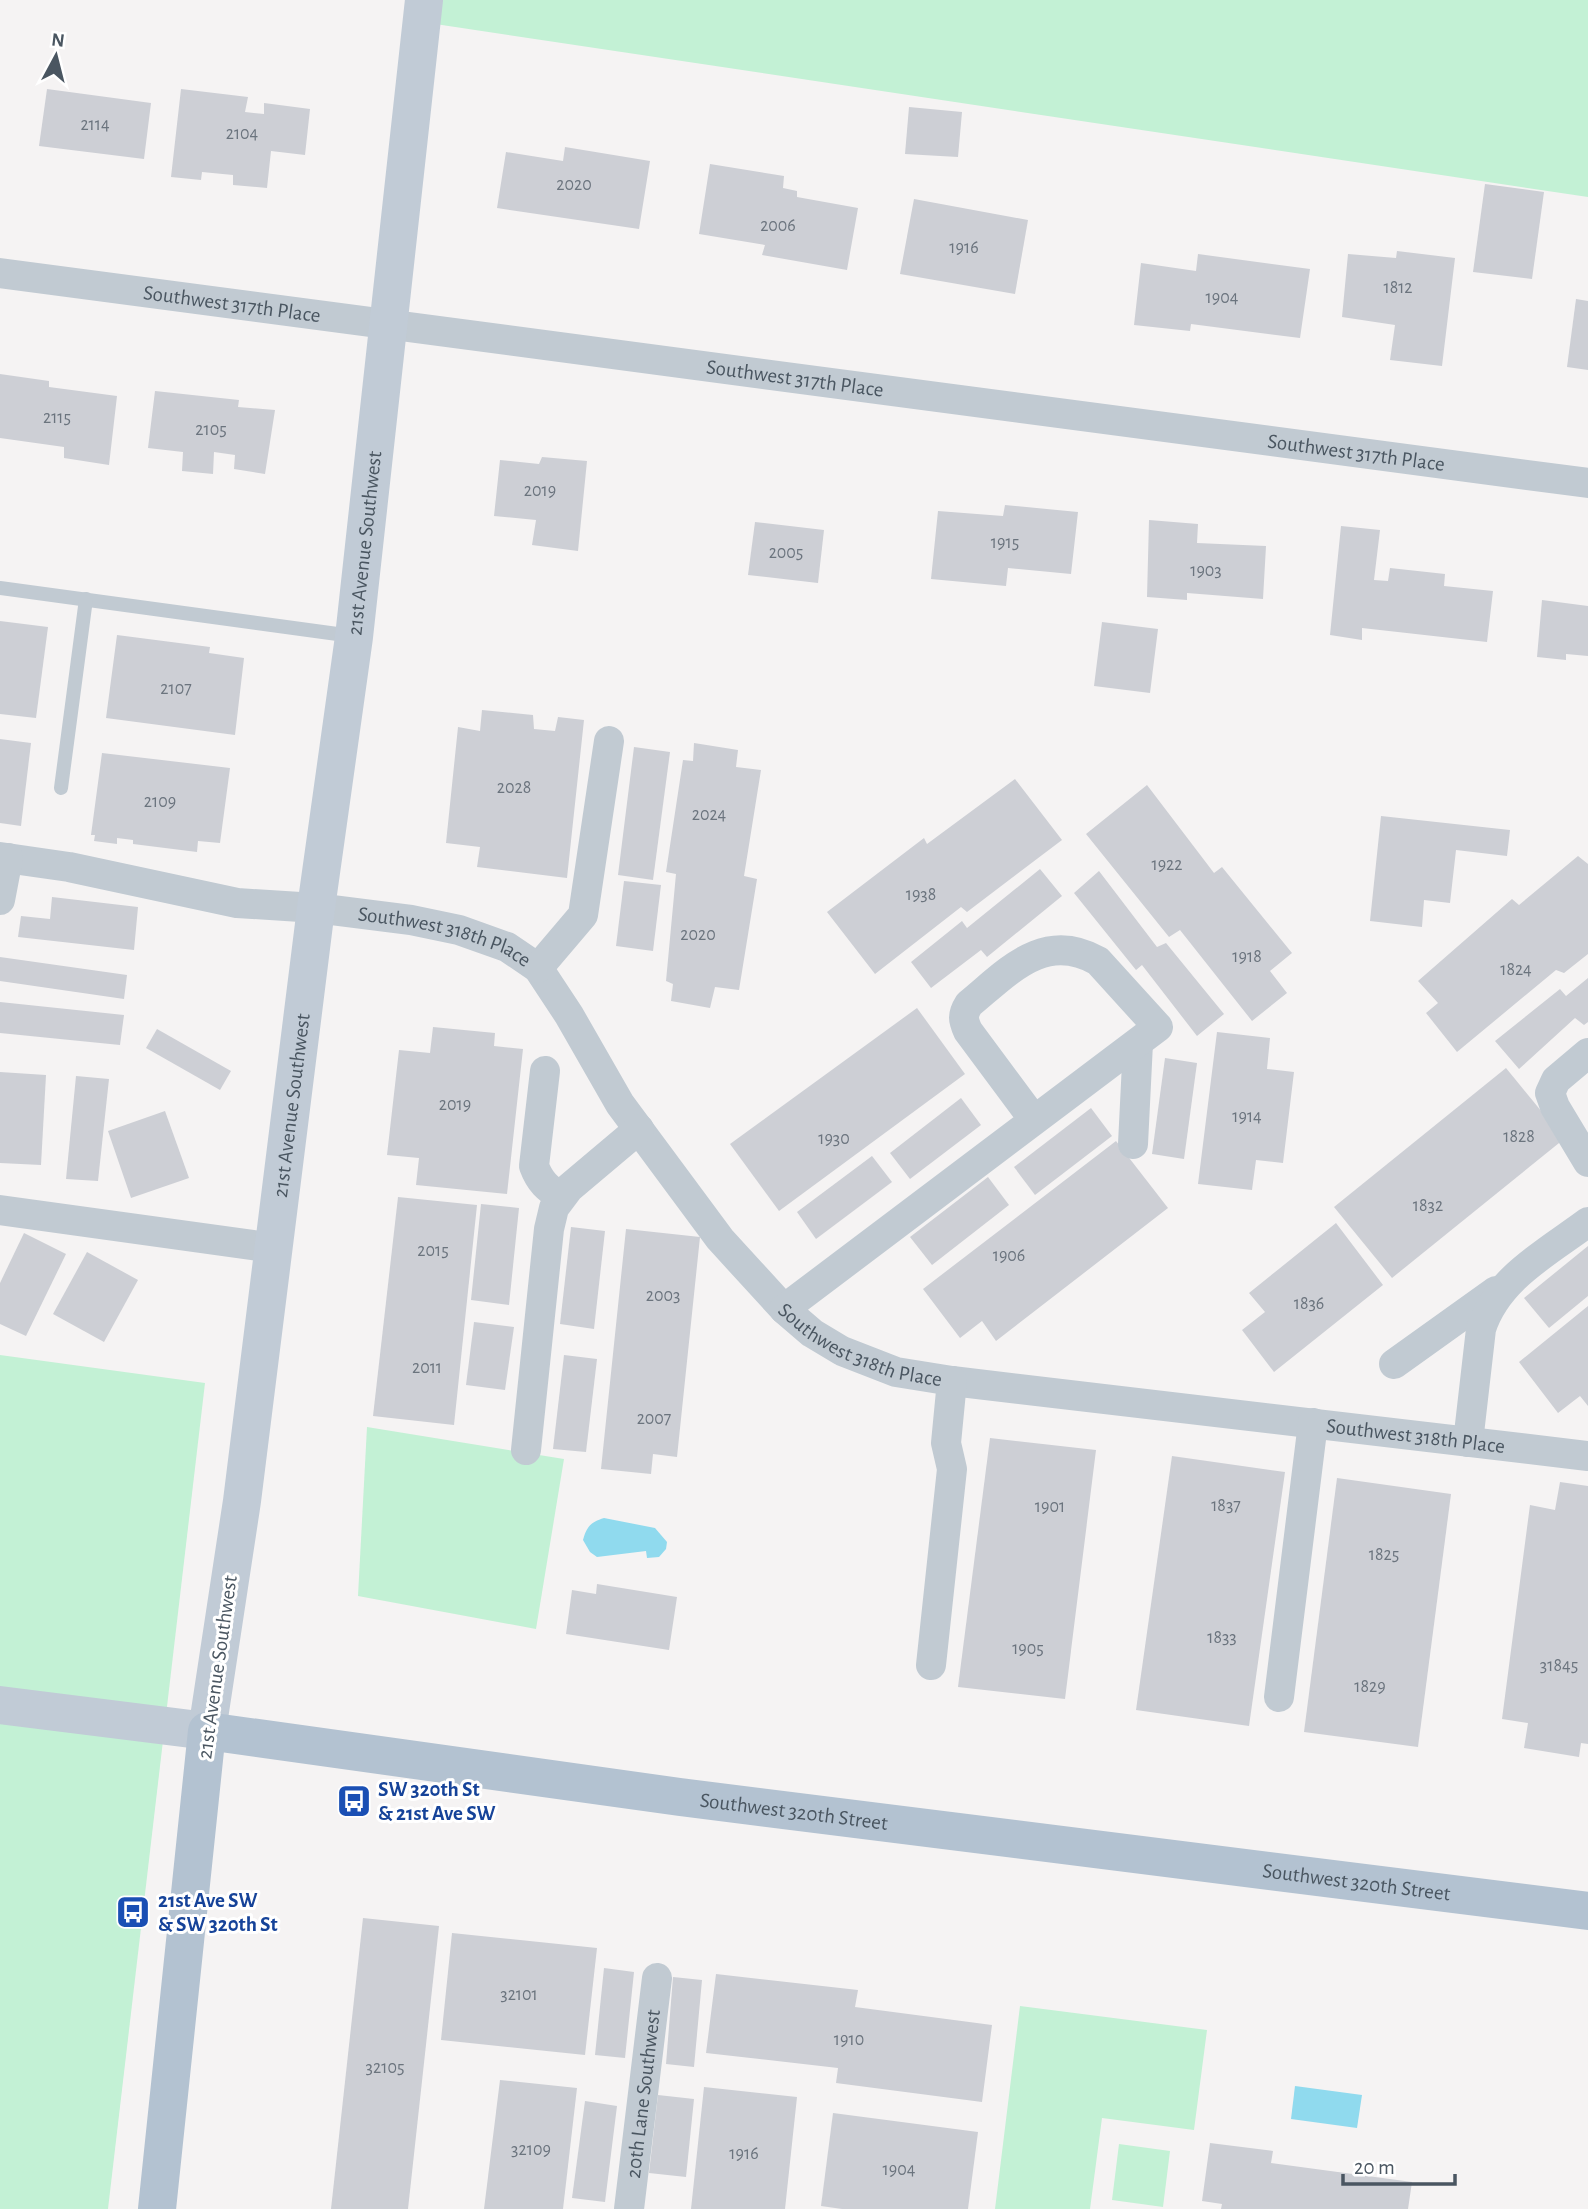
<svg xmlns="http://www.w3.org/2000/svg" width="1588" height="2209" font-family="'Alegreya Sans',sans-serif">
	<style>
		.green { fill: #c3f1d5 }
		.water { fill: #90daee }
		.building { fill: #cdcfd5 }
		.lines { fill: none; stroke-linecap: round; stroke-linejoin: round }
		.lane { stroke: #c1cad2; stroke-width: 14 }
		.street { stroke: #c1cad2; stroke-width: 30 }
		.secondary { stroke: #c1cbd6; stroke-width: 38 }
		.primary { stroke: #b3c2d1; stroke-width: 38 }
		.labels { text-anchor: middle; stroke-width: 6; stroke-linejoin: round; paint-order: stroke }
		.number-label { font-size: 18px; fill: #6b747e }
		.street-label { font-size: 21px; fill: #4a5661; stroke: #fff }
		.transit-label { font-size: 21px; font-weight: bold; fill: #164399; stroke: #fff; text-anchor: start }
	</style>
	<rect width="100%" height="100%" fill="#f5f3f3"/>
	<!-- green -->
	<g class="green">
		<path d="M 425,0 L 1588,0 L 1588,197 L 422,22 Z"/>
		<path d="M 0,1355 L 205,1383 L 108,2209 L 0,2209 Z"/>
		<path d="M 367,1427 L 564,1459 L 536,1629 L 358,1596 Z"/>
		<path d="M 1020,2006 L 1207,2030 L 1194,2130 L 1102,2118 L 1090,2209 L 995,2209 Z"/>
		<path d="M 1119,2144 L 1170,2151 L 1163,2207 L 1112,2200 Z"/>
	</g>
	<!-- water -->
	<g class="water">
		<path d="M 604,1518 L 655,1528 L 667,1542 L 666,1549 L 659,1557 L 647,1558 L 646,1551 L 597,1557 L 590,1552 L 583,1540 C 587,1526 591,1522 604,1518 Z"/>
		<path d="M 1295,2086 L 1362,2095 L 1357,2128 L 1291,2119 Z"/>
	</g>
	<!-- building -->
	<g class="building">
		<path d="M 47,89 L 151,103 L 144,159 L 39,146 Z"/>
		<path d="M 181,89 L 248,97 L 245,112 L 264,114 L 264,103 L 310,109 L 305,155 L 271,151 L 267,188 L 233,185 L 233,175 L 202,172 L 201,180 L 171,177 Z"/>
		<path d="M 909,107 L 962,112 L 958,157 L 905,154 Z"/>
		<path d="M 565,147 L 650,161 L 639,229 L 497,208 L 506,152 L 563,161 Z"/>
		<path d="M 710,164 L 784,176 L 783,188 L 797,191 L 797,197 L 858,208 L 847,270 L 762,255 L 765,245 L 699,234 Z"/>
		<path d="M 1485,184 L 1544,192 L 1532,279 L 1473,272 Z"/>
		<path d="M 914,199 L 1028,220 L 1015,294 L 900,274 Z"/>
		<path d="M 1397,251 L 1455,258 L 1442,366 L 1390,360 L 1395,325 L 1342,317 L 1348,254 L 1396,258 Z"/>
		<path d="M 1198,254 L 1310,269 L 1300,338 L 1191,324 L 1190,331 L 1134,325 L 1141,263 L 1196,271 Z"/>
		<path d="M 1576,299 L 1588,301 L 1588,370 L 1567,367 Z"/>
		<path d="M 0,374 L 49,381 L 49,387 L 117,396 L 109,465 L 64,458 L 64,447 L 0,438 Z"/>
		<path d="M 155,391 L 239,400 L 238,407 L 275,410 L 265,474 L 234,469 L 235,455 L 214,452 L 213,474 L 182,471 L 183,452 L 148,448 Z"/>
		<path d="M 542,457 L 587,461 L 578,551 L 532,545 L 536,520 L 494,516 L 500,460 L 539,464 Z"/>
		<path d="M 1005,505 L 1078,512 L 1071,574 L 1008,568 L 1006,586 L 931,579 L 938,511 L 1003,516 Z"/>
		<path d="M 1149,520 L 1198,524 L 1197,543 L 1266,546 L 1263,599 L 1187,593 L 1187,600 L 1147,597 Z"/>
		<path d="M 755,522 L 824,530 L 818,583 L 748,575 Z"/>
		<path d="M 1341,526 L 1380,530 L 1374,580 L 1388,581 L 1390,568 L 1445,574 L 1444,586 L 1493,591 L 1487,642 L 1362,628 L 1362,640 L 1330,635 Z"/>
		<path d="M 1542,600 L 1588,606 L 1588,656 L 1566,654 L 1566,660 L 1537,657 Z"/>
		<path d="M 0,621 L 48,627 L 36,718 L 0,714 Z"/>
		<path d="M 1102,622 L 1158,629 L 1150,693 L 1094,686 Z"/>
		<path d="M 117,635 L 210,647 L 209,653 L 244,658 L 235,735 L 106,718 Z"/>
		<path d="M 482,710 L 533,715 L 534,729 L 555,731 L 558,717 L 584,720 L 567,878 L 477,867 L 480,847 L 446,843 L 458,727 L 480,731 Z"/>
		<path d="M 0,739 L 31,743 L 21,826 L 0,823 Z"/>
		<path d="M 694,743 L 738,750 L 736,767 L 761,770 L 744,876 L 757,879 L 739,990 L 715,987 L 710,1008 L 671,1001 L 673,984 L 666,981 L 676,874 L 666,872 L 683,760 L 693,761 Z"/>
		<path d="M 634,747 L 670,752 L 653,880 L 618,875 Z"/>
		<path d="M 102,753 L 230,768 L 220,843 L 198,841 L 197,852 L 133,844 L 133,840 L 117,838 L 117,844 L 94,841 L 95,835 L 91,835 Z"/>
		<path d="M 1015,779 L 1062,840 L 967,912 L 961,907 L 875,974 L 827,912 L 924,838 L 927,844 Z"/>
		<path d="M 1147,785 L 1214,873 L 1222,867 L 1292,953 L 1270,971 L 1287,993 L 1252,1021 L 1180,930 L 1169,937 L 1086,834 Z"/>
		<path d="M 1381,816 L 1510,830 L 1507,856 L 1456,850 L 1450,903 L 1424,900 L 1422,927 L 1370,921 Z"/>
		<path d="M 1578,856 L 1588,864 L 1588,954 L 1564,973 L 1556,970 L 1457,1052 L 1426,1013 L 1438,1003 L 1418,981 L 1512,899 L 1519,905 Z"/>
		<path d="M 1040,869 L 1062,896 L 987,957 L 981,950 L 931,988 L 911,962 L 962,921 L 967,928 Z"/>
		<path d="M 1099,871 L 1157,947 L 1166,943 L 1224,1014 L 1197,1036 L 1142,965 L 1136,970 L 1074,893 Z"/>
		<path d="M 624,881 L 661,885 L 653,951 L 616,946 Z"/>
		<path d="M 52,897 L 138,907 L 134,950 L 18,937 L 21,916 L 50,919 Z"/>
		<path d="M 0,957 L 127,975 L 124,999 L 0,981 Z"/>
		<path d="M 1588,978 L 1588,1022 L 1584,1025 L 1575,1018 L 1519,1069 L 1495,1041 L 1560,989 L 1566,996 Z"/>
		<path d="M 0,1002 L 124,1015 L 120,1045 L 0,1033 Z"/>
		<path d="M 917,1008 L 965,1074 L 779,1211 L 730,1144 Z"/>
		<path d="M 433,1027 L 495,1033 L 494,1046 L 523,1049 L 507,1194 L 416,1185 L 419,1158 L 387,1155 L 399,1050 L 430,1053 Z"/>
		<path d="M 157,1029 L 231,1071 L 220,1090 L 146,1048 Z"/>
		<path d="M 1217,1032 L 1270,1038 L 1267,1069 L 1294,1072 L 1283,1163 L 1256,1160 L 1252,1190 L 1198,1184 Z"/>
		<path d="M 1165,1058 L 1197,1063 L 1184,1159 L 1152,1154 Z"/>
		<path d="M 1506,1068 L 1564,1139 L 1392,1278 L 1334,1207 Z"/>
		<path d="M 0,1072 L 46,1075 L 41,1165 L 0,1163 Z"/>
		<path d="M 76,1076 L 109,1079 L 98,1181 L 66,1179 Z"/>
		<path d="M 961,1098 L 981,1125 L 910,1179 L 890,1153 Z"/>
		<path d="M 1091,1108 L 1112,1136 L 1035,1195 L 1014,1167 Z"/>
		<path d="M 165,1111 L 189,1178 L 131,1198 L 108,1131 Z"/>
		<path d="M 1116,1141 L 1168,1208 L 996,1341 L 982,1321 L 960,1338 L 923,1289 Z"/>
		<path d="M 872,1156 L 892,1182 L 816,1239 L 797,1212 Z"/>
		<path d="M 988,1177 L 1009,1205 L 932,1265 L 910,1237 Z"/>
		<path d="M 398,1197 L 477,1205 L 454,1425 L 373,1416 Z"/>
		<path d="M 481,1204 L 519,1208 L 509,1305 L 471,1300 Z"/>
		<path d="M 1336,1223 L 1383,1285 L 1274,1372 L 1242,1330 L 1265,1312 L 1249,1293 Z"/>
		<path d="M 571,1227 L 605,1231 L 594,1329 L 560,1324 Z"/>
		<path d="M 626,1229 L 700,1237 L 677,1457 L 653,1454 L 651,1474 L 601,1469 Z"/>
		<path d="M 24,1233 L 66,1254 L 26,1336 L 0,1324 L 0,1283 Z"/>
		<path d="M 1588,1246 L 1588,1296 L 1549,1328 L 1524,1298 Z"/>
		<path d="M 87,1252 L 138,1280 L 104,1342 L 53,1314 Z"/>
		<path d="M 1588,1306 L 1588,1406 L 1580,1396 L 1558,1413 L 1519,1362 Z"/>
		<path d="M 474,1322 L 514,1327 L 505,1390 L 466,1385 Z"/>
		<path d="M 564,1355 L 597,1359 L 586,1452 L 553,1449 Z"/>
		<path d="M 990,1438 L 1096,1450 L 1065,1699 L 958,1687 Z"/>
		<path d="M 1172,1456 L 1285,1472 L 1249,1726 L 1136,1710 Z"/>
		<path d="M 1337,1478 L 1451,1494 L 1418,1747 L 1304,1732 Z"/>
		<path d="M 1560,1482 L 1588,1486 L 1588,1744 L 1581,1743 L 1579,1757 L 1524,1748 L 1528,1723 L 1502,1719 L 1530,1505 L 1555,1510 Z"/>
		<path d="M 597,1584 L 677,1597 L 669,1650 L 566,1634 L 572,1590 L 596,1594 Z"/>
		<path d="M 363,1918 L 439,1926 L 408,2209 L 331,2209 Z"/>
		<path d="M 452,1933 L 597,1948 L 585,2055 L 441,2040 Z"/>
		<path d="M 604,1968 L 634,1972 L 625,2058 L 595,2055 Z"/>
		<path d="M 716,1974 L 858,1990 L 855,2007 L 992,2025 L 982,2102 L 836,2083 L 838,2068 L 706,2053 Z"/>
		<path d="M 673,1977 L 702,1980 L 694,2067 L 666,2064 Z"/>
		<path d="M 500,2080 L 577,2088 L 563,2209 L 484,2209 Z"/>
		<path d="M 704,2087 L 797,2097 L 785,2209 L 691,2209 Z"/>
		<path d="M 658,2095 L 694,2099 L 686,2177 L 649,2173 Z"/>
		<path d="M 585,2101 L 617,2106 L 605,2202 L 572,2198 Z"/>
		<path d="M 833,2113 L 978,2132 L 968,2209 L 842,2209 L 821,2206 Z"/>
		<path d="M 1210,2143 L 1273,2151 L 1271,2163 L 1412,2182 L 1408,2209 L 1221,2209 L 1222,2204 L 1202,2201 Z"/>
	</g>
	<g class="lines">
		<!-- lane -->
		<g class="lane">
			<path d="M 0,588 L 352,636"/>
			<path d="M 61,788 L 86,599"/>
		</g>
		<!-- street -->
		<g class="street">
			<path id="s1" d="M 0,273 L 1588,483"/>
			<path id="s2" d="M 0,857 L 69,867 L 237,903 L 316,908 L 411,920 L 459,930 L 507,947 L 538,968 L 569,1015 L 620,1104 L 720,1239 L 784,1309 L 812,1333 L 842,1351 L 896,1372 L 952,1381 L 1588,1456"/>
			<path d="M 0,900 L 8,858"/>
			<path d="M 538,968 L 583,915 L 609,741"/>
			<path d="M 1588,1053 L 1556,1080 L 1550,1093 L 1555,1107 L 1588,1162"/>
			<path d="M 545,1071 L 534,1166 C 540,1182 547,1188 561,1197"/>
			<path d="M 1133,1144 L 1138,1043"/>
			<path d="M 0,1210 L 274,1248"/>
			<path d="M 784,1309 L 1158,1027 L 1098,961 C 1044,930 1008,972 969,1004 C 962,1015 963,1020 968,1031 L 1034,1120"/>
			<path d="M 1394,1364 L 1496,1291"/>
			<path d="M 1468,1442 L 1481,1329 C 1497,1278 1548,1252 1588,1222"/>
			<path d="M 526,1450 L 549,1229 L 554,1208 L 569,1188 L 639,1129"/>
			<path d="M 931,1665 L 952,1469 L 946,1443 L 952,1381"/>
			<path d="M 1279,1697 L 1313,1423"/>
			<path id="s3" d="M 629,2209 L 657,1978"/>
		</g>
		<!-- secondary -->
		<path class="secondary" id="s4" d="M 0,1705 L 207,1731 L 242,1501 L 316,908 L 354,637 L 424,0"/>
		<!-- primary -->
		<path class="primary" id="s5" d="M 157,2209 L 207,1731 L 680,1797 L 1588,1911"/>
	</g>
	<!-- icons -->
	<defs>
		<g id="bus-square" transform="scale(1.75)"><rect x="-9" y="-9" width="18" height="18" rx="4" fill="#1a4fb4" stroke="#fff"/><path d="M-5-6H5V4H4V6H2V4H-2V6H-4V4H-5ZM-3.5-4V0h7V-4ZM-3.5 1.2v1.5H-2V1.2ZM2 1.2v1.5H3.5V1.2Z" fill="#fff"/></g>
	</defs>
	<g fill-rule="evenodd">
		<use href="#bus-square" x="354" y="1801"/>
		<use href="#bus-square" x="133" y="1912"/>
	</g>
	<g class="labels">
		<!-- number labels -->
		<g class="number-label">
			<text x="95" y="130">2114</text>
			<text x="242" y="139">2104</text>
			<text x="574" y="190">2020</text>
			<text x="778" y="231">2006</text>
			<text x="964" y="253">1916</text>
			<text x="1398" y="293">1812</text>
			<text x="1222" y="303">1904</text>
			<text x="57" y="423">2115</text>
			<text x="211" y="435">2105</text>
			<text x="540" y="496">2019</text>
			<text x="1005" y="548">1915</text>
			<text x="786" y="558">2005</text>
			<text x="1206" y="576">1903</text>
			<text x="176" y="694">2107</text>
			<text x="514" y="793">2028</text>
			<text x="160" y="807">2109</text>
			<text x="709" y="820">2024</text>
			<text x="1167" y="870">1922</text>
			<text x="921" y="900">1938</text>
			<text x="698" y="940">2020</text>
			<text x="1247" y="962">1918</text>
			<text x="1516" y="975">1824</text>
			<text x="455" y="1110">2019</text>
			<text x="1247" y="1122">1914</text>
			<text x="1519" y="1142">1828</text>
			<text x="834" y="1144">1930</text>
			<text x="1428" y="1211">1832</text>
			<text x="433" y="1256">2015</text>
			<text x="1009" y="1261">1906</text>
			<text x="663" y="1301">2003</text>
			<text x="1309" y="1309">1836</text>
			<text x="427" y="1373">2011</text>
			<text x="654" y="1424">2007</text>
			<text x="1226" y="1511">1837</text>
			<text x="1050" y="1512">1901</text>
			<text x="1384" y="1560">1825</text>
			<text x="1222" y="1643">1833</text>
			<text x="1028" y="1654">1905</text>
			<text x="1559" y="1671">31845</text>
			<text x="1370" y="1692">1829</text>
			<text x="519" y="2000">32101</text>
			<text x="849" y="2045">1910</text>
			<text x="385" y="2073">32105</text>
			<text x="531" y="2155">32109</text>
			<text x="744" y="2159">1916</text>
			<text x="899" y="2175">1904</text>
		</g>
		<!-- street labels -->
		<g class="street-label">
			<text dy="7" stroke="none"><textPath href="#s1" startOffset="234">Southwest 317th Place</textPath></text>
			<text dy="7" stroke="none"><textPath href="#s1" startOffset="802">Southwest 317th Place</textPath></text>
			<text dy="7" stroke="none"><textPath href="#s1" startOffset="1368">Southwest 317th Place</textPath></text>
			<text dy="7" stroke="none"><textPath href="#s4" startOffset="1407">21st Avenue Southwest</textPath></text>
			<text dy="7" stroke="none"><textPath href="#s2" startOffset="453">Southwest 318th Place</textPath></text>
			<text dy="7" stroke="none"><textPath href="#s4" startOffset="840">21st Avenue Southwest</textPath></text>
			<text dy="7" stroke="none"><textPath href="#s2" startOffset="1062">Southwest 318th Place</textPath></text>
			<text dy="7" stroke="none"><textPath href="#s2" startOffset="1629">Southwest 318th Place</textPath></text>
			<text transform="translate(217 1667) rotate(-82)" y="7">21st Avenue Southwest</text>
			<text dy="7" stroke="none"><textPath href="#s5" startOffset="1073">Southwest 320th Street</textPath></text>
			<text dy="7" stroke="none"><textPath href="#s5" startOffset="1640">Southwest 320th Street</textPath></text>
			<text dy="7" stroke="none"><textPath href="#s3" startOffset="116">20th Lane Southwest</textPath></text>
		</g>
		<!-- transit labels -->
		<g class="transit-label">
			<text x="378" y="1796">SW 320th St<tspan x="378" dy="24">&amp; 21st Ave SW</tspan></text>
			<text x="158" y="1907">21st Ave SW<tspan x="158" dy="24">&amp; SW 320th St</tspan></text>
		</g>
	</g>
	<!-- north arrow -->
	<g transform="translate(56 56) rotate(7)" stroke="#ffffff" stroke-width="5" paint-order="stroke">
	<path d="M0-5L12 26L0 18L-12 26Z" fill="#4a5661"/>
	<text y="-10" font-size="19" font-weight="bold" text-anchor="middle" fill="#4a5661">N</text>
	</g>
	<!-- scale -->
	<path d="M1343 2174v10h112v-10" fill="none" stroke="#4a5661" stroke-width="3.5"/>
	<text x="1354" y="2174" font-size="21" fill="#4a5661" stroke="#ffffff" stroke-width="5" paint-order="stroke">20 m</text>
</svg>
